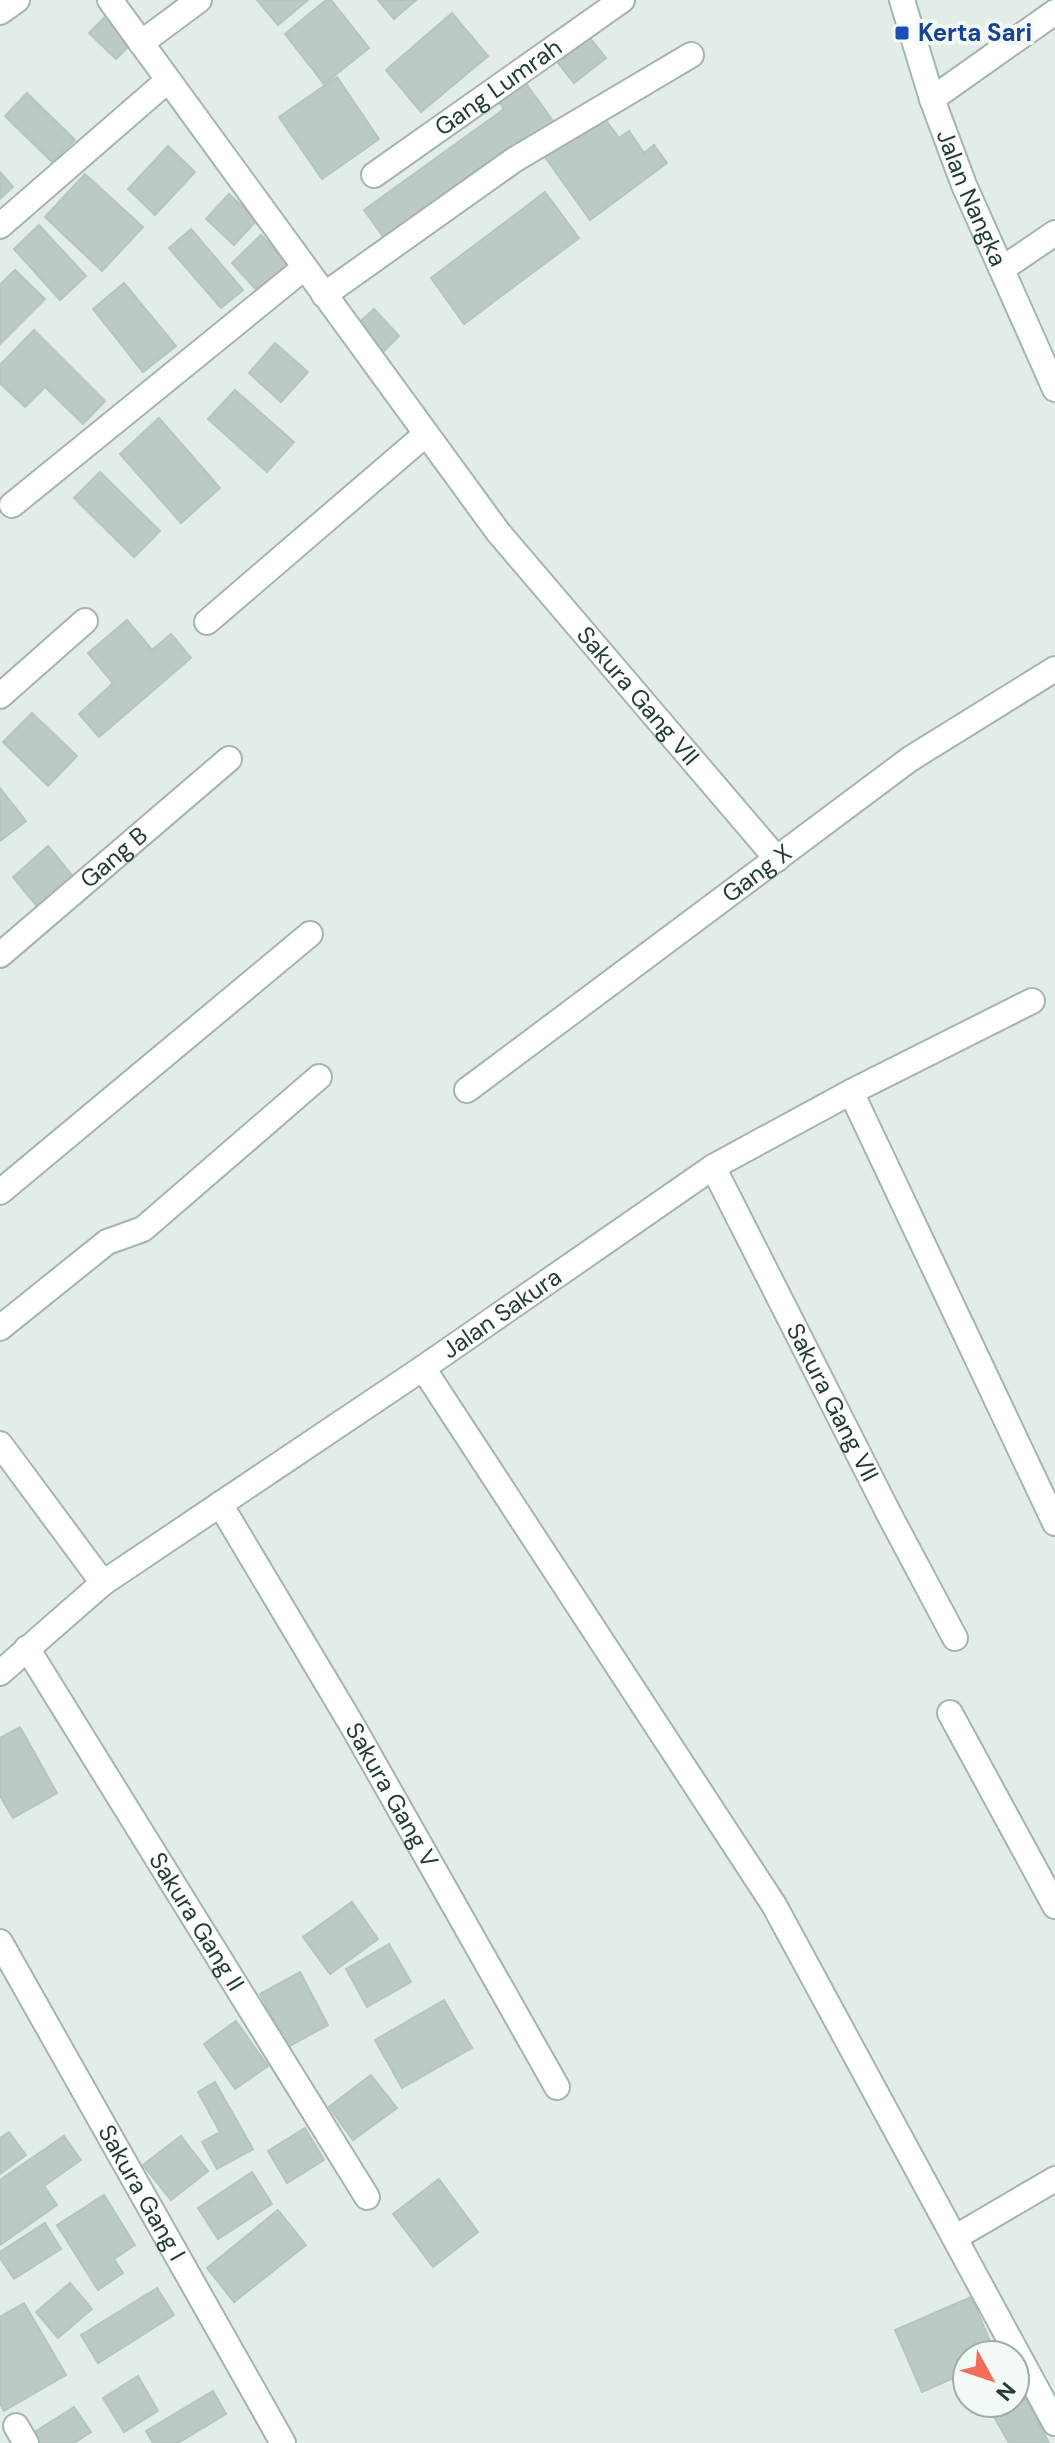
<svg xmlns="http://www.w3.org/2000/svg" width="1055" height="2443" font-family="'DM Sans',sans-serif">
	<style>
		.building { fill: #bbcac2; stroke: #b5c6bd; stroke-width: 2 }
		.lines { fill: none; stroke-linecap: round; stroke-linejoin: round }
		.street-casing { stroke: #a5b5ad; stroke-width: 28 }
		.secondary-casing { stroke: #a1b8ad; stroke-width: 28 }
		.street { stroke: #fff; stroke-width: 24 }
		.secondary { stroke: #fff; stroke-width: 24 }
		.transit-dot { fill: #1a4fb4; stroke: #f3f9f5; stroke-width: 3 }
		.labels { text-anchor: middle; stroke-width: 8; stroke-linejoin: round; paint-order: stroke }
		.transit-label { font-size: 24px; font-weight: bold; fill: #164399; stroke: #f3f9f5; text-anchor: start }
		.street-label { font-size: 24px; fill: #223e33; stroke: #f3f9f5 }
	</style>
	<rect width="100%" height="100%" fill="#e2ede7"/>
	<!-- building -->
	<g class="building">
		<path d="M 257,0 L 308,0 L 278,25 Z"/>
		<path d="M 326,0 L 331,0 L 369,48 L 324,84 L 285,34 Z"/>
		<path d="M 378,0 L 416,0 L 394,19 Z"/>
		<path d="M 110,12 L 137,38 L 116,59 L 89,33 Z"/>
		<path d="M 452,13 L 488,56 L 421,112 L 386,70 Z"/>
		<path d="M 586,33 L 606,58 L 574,83 L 554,58 Z"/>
		<path d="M 337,77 L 379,139 L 322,179 L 279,117 Z"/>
		<path d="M 522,78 L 553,121 L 387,242 L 364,210 L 504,109 L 495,97 Z"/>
		<path d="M 27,93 L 75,140 L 52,162 L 5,116 Z"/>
		<path d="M 602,115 L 619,138 L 629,131 L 644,153 L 654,145 L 667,163 L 590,220 L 545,157 Z"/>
		<path d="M 168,146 L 195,172 L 155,215 L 128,189 Z"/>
		<path d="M 0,172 L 13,187 L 0,199 Z"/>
		<path d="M 85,174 L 143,227 L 102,271 L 45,217 Z"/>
		<path d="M 545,192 L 579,238 L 464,324 L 431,278 Z"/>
		<path d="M 229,194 L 257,220 L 234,245 L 206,219 Z"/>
		<path d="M 39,225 L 86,276 L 60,300 L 14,249 Z"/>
		<path d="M 191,229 L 243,290 L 221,308 L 169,248 Z"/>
		<path d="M 261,235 L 292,268 L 262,296 L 232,263 Z"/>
		<path d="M 15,270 L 45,299 L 0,344 L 0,285 Z"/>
		<path d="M 124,283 L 176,346 L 143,372 L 93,309 Z"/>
		<path d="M 374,309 L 399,336 L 379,356 L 353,328 Z"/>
		<path d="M 34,330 L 105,401 L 83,424 L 45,387 L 25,407 L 0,383 L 0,365 Z"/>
		<path d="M 275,343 L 308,372 L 281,402 L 249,373 Z"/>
		<path d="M 235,390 L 294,442 L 267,472 L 208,419 Z"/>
		<path d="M 159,418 L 220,488 L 181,523 L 120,454 Z"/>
		<path d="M 100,472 L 160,531 L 134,557 L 74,498 Z"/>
		<path d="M 127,620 L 152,650 L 171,634 L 191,658 L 99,737 L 79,714 L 113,683 L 88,653 Z"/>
		<path d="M 32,713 L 77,756 L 48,786 L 3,742 Z"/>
		<path d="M 0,788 L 26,821 L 0,841 Z"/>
		<path d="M 48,846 L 76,880 L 40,910 L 13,877 Z"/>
		<path d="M 20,1727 L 57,1793 L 13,1818 L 0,1796 L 0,1738 Z"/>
		<path d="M 352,1902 L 378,1939 L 330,1974 L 303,1937 Z"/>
		<path d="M 389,1944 L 411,1982 L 367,2007 L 346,1969 Z"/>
		<path d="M 300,1972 L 328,2025 L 288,2047 L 260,1994 Z"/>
		<path d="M 444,2000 L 472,2048 L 402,2088 L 375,2040 Z"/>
		<path d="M 236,2021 L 268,2066 L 235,2089 L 204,2044 Z"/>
		<path d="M 371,2075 L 397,2108 L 353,2140 L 329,2107 Z"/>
		<path d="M 215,2082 L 253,2149 L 217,2169 L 202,2142 L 220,2132 L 198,2092 Z"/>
		<path d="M 305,2128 L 324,2160 L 287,2183 L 268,2151 Z"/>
		<path d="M 9,2132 L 26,2155 L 0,2174 L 0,2138 Z"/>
		<path d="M 64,2136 L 81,2160 L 44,2186 L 57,2205 L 0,2245 L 0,2180 Z"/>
		<path d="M 181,2136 L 208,2171 L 171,2200 L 143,2165 Z"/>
		<path d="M 252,2172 L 272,2204 L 218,2239 L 198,2208 Z"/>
		<path d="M 439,2179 L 478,2232 L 433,2267 L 393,2214 Z"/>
		<path d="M 104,2195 L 135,2245 L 114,2259 L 123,2273 L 98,2290 L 57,2225 Z"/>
		<path d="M 278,2210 L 306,2245 L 234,2302 L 207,2268 Z"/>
		<path d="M 45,2223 L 61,2249 L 14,2279 L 0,2258 L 0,2252 Z"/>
		<path d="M 70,2283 L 92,2309 L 58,2338 L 36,2312 Z"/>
		<path d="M 157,2288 L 174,2315 L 98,2363 L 81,2335 Z"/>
		<path d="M 971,2297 L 996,2355 L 967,2355 L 967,2372 L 922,2392 L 895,2330 Z"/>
		<path d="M 24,2303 L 66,2375 L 4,2411 L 0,2404 L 0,2317 Z"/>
		<path d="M 138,2376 L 158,2411 L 124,2432 L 103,2398 Z"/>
		<path d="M 213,2391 L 226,2414 L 178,2443 L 153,2443 L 146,2431 Z"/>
		<path d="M 1026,2399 L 1049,2443 L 1009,2443 L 994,2417 Z"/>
		<path d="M 74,2407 L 91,2432 L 74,2443 L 28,2443 L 25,2438 Z"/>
	</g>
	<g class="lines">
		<!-- street casing -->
		<g class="street-casing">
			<g id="street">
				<path id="s1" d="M 110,0 L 498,532 L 777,859"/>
				<path d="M 0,12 L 17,0"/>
				<path d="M 141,43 L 199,0"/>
				<path d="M 932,99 L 1055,12"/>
				<path id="s2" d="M 374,175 L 622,0"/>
				<path d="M 0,226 L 167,81"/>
				<path d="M 1002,269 L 1055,233"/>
				<path d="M 324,295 L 514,160 L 691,55"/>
				<path d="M 12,505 L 304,268"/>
				<path d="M 207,622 L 426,434"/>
				<path d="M 0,696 L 85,621"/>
				<path id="s3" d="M 0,955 L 229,759"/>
				<path id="s4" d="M 467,1090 L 910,759 L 1055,669"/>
				<path d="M 851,1092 L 1055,1523"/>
				<path id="s5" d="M 713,1167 L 889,1514 L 955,1638"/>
				<path d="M 0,1192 L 310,934"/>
				<path d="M 0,1328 L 107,1242 L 143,1229 L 319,1077"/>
				<path d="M 423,1368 L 774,1905 L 1055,2423"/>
				<path d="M 0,1444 L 103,1583"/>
				<path id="s6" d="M 220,1504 L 352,1725 L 557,2087"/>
				<path id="s7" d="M 27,1648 L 367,2197"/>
				<path id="s8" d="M 0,1673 L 103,1583 L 423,1368 L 713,1167 L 851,1092 L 1032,1001"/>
				<path d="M 950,1713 L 1055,1906"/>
				<path id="s9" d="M 0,1942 L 283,2443"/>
				<path d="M 956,2237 L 1055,2179"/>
				<path d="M 16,2426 L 26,2443"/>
			</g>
		</g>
		<!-- secondary casing -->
		<g class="secondary-casing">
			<g id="secondary">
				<path id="s10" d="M 902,0 L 932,99 L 964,185 L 1055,389"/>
			</g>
		</g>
		<!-- street -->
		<use href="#street" class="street"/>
		<!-- secondary -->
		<use href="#secondary" class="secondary"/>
	</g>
	<!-- markers -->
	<rect class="transit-dot" x="894" y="25" width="16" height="16" rx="4"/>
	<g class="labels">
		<!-- transit labels -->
		<g class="transit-label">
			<text x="918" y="41">Kerta Sari</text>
		</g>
		<!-- street labels -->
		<g class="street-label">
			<text dy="8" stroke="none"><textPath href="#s2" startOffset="152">Gang Lumrah</textPath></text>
			<text dy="8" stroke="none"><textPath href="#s10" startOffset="210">Jalan Nangka</textPath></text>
			<text dy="8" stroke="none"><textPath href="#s1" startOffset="874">Sakura Gang VII</textPath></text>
			<text dy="8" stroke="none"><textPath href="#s3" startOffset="150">Gang B</textPath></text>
			<text dy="8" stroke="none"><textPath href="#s4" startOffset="362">Gang X</textPath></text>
			<text dy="8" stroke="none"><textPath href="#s8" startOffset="618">Jalan Sakura</textPath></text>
			<text dy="8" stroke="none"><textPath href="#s5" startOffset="264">Sakura Gang VII</textPath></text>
			<text dy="8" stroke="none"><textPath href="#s6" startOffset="338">Sakura Gang V</textPath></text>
			<text dy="8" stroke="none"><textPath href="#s7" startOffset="322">Sakura Gang II</textPath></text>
			<text dy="8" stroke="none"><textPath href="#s9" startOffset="288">Sakura Gang I</textPath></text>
		</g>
	</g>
	<!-- north arrow -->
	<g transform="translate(991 2379) rotate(130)"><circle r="38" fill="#f3f9f5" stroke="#9faea7" stroke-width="2"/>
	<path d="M0-6L14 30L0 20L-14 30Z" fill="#f36e5a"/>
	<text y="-12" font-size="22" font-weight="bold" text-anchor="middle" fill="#223e33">N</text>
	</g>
</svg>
